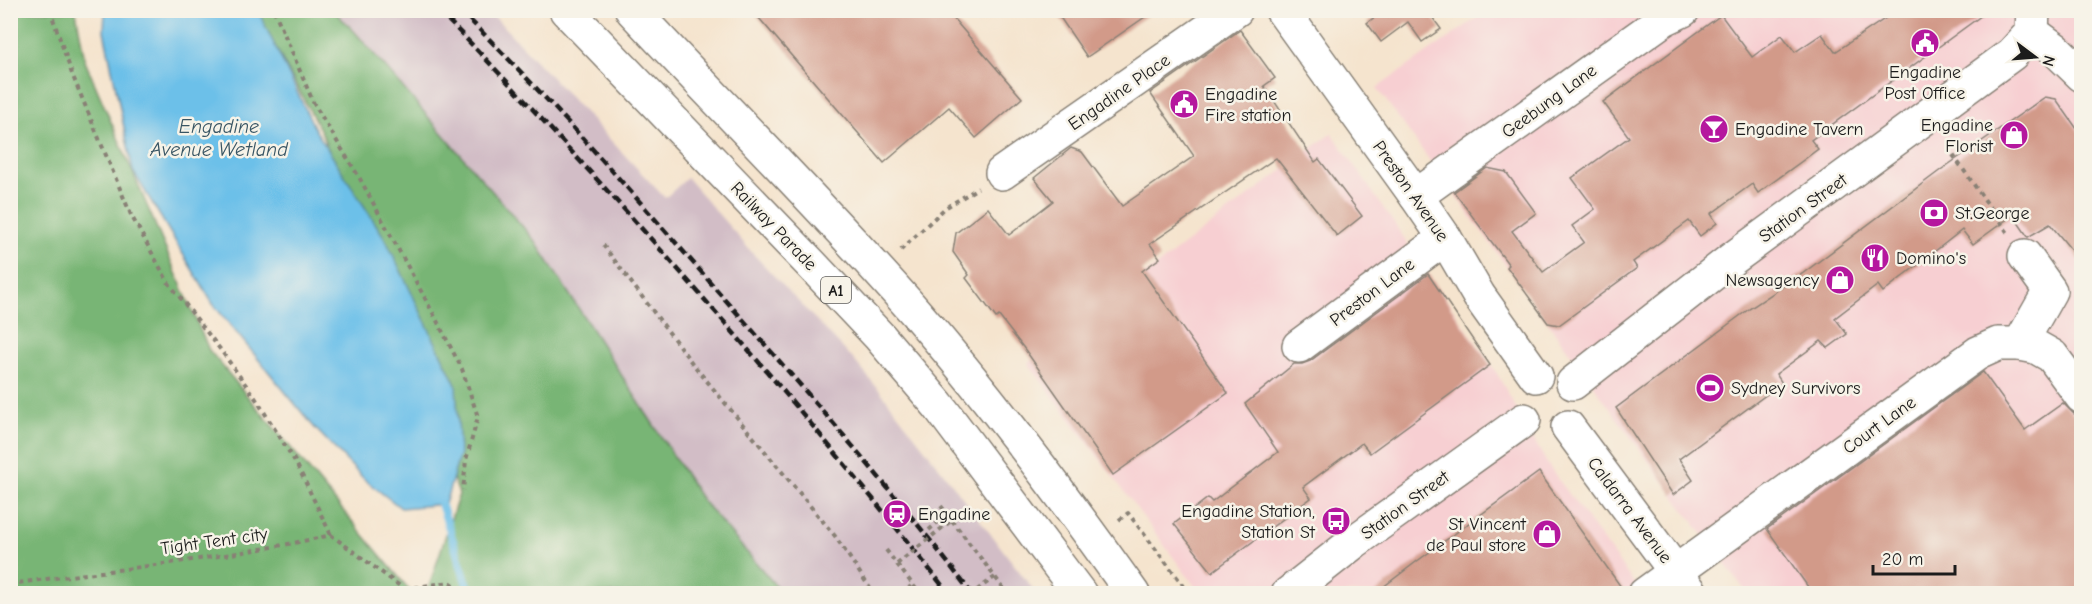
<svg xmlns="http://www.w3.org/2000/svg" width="2092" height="604" font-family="'Comic Neue',sans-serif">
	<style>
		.built { fill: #f7cfd2 }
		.industrial { fill: #d2bdc6 }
		.forest { fill: #78b575; stroke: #4a6848; stroke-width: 1.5 }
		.water { fill: #6cc0e9; stroke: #446e82; stroke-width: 1.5 }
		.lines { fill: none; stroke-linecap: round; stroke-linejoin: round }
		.stream { stroke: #6cc0e9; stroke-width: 8 }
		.building { fill: #d29a89 }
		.minor-casing { stroke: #888075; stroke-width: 36 }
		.highway-casing { stroke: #888075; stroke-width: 36 }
		.path { stroke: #888075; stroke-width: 4; stroke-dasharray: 4.5 4.5; stroke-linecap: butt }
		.minor { stroke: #fff; stroke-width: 33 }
		.highway { stroke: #fff; stroke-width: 33 }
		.rail { stroke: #1c1c1c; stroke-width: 4.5; stroke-dasharray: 9 4.5; stroke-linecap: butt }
		.path-bridge { stroke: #888075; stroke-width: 4; stroke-dasharray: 4.5 4.5; stroke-linecap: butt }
		.labels { text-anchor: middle; stroke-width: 5; stroke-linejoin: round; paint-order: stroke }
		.shield { fill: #f7f3e8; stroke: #5e5c59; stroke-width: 1.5 }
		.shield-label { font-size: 16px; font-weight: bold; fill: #1c1c1c }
		.poi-label { font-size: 18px; fill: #1c1c1c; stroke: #f7f3e8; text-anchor: start }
		.street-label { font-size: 18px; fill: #1c1c1c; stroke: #f7f3e8 }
		.water-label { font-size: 20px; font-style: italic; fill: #385564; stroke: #f7f3e8 }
	</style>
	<rect width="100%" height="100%" fill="#f7f3e8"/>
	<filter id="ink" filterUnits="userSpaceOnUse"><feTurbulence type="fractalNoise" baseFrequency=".0167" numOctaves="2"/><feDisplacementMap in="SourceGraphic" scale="12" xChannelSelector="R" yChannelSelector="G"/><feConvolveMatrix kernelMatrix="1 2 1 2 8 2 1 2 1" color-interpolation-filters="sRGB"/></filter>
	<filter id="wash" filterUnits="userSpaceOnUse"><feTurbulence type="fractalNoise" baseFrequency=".008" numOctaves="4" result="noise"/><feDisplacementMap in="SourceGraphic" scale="24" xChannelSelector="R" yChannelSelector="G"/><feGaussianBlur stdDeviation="1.35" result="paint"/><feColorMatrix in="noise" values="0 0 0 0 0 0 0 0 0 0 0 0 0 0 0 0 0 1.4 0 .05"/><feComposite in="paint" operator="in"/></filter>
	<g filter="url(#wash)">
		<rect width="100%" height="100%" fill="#f5e4ce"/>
		<!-- built -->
		<g class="built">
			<path d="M 1487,11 L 2081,11 L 2081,593 L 1747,593 L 1673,495 L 1377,88 Z"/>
			<path d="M 1332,133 L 1496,372 L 1548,465 L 1641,593 L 1200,593 L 1028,363 Z"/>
		</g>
		<!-- industrial -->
		<path class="industrial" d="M 334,11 L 489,11 L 665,198 L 687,178 L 755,256 L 852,358 L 885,397 L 1036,593 L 782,593 L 702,500 L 535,241 L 355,32 Z"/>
		<!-- forest -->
		<g class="forest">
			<path d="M 10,11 L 76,11 L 85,61 L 209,350 L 412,593 L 11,593 Z"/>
			<path d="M 256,11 L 334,11 L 355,32 L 535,241 L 702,500 L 782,593 L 427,593 L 459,494 L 322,133 Z"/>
		</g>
		<!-- water -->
		<path class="water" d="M 254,10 L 261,17 L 316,131 L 386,240 L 456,385 L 460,454 L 445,504 L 401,508 L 365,480 L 314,427 L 213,304 L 133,171 L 104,31 L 105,11 Z"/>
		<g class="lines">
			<!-- stream -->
			<path class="stream" d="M 438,494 L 470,594"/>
		</g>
		<g id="blocks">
			<!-- building -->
			<g class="building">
				<path d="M 752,10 L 946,10 L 1022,98 L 976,138 L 949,107 L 884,163 Z"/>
				<path d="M 1055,10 L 1155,10 L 1087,57 Z"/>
				<path d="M 1384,10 L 1427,10 L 1441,29 L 1422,42 L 1408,22 L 1381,42 L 1367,23 Z"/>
				<path d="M 1898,10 L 1989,10 L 1811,140 L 1818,149 L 1802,161 L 1758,193 L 1752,184 L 1711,214 L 1717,223 L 1700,236 L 1689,221 L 1633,262 L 1637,268 L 1559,325 L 1548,323 L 1507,267 L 1509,265 L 1454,192 L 1487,168 L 1506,172 L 1536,213 L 1512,231 L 1543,272 L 1584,242 L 1572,226 L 1595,209 L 1572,178 L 1629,137 L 1603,102 L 1721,15 L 1752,57 L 1782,35 L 1795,52 L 1822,34 L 1835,52 Z"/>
				<path d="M 1240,30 L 1275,78 L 1264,86 L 1315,162 L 1319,159 L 1362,216 L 1337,236 L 1276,158 L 1150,244 L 1160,258 L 1142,271 L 1228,393 L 1113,475 L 1026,351 L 999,316 L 996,318 L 966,278 L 969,275 L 953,252 L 956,233 L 988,208 L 1009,235 L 1053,201 L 1034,178 L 1071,148 L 1082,152 L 1122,206 L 1194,156 L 1150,93 Z"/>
				<path d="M 2045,97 L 2056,99 L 2082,136 L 2082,263 L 2050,224 L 2028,237 L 2013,215 L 1973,244 L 1962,230 L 1883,292 L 1878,285 L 1835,318 L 1847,334 L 1828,348 L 1821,341 L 1776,374 L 1782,383 L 1679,459 L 1693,480 L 1673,495 L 1616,408 L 1749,309 L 1802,274 L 1942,169 Z"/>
				<path d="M 1428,274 L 1490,365 L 1370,453 L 1362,443 L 1303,487 L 1311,498 L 1212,572 L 1174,524 L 1208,498 L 1212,502 L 1278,452 L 1245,404 L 1294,364 L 1302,364 L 1310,361 Z"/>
				<path d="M 1983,372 L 2025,430 L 2063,403 L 2074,414 L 2082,415 L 2082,594 L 1813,594 L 1767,529 Z"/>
				<path d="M 1539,472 L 1626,594 L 1374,594 L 1416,562 Z"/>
			</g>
		</g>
	</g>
	<g filter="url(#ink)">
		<use href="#blocks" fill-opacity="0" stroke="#888075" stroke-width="1.5"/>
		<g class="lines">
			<!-- minor casing -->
			<g class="minor-casing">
				<g id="minor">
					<path d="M 1282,10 L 1416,196 L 1445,238 L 1479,296 L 1536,376"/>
					<path d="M 2032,32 L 2055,49 L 2082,75"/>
					<path d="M 1002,173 L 1236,10"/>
					<path d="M 1416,196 L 1664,19 L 1683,10"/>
					<path d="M 2020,344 L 2050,291 L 2025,256"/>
					<path d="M 1299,346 L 1445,238"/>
					<path d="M 1573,383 L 1732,259 L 2012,54 L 2032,32 L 2033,10"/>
					<path d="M 1568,427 L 1692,594"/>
					<path d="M 1288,594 L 1354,542 L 1524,420"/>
					<path d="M 1645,594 L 1978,353 L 1998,344 L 2020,344 L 2036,347 L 2052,356 L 2082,397"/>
				</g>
			</g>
			<!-- highway casing -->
			<g class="highway-casing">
				<g id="highway">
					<path d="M 566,10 L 810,263 L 880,337 L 938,405 L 1080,594"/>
					<path d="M 632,10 C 727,112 826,210 917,314 C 994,403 1065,498 1133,594"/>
				</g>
			</g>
			<!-- path -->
			<g class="path">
				<path d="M 50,10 L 72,74 L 131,215 L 168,282 L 220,349 L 256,399 L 296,463 L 331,535"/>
				<path d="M 274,10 L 314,104 L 359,177 L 433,313 L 462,369 L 478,417 L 466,460 L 463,490"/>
				<path d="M 1953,155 L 2008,233"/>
				<path d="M 603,245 L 692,363 L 835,536 L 874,594"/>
				<path d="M 901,250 L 945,208 L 978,188"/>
				<path d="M 941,506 L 1008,594"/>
				<path d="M 1119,520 L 1128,513 L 1190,594"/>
				<path d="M 929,530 L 946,515"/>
				<path d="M 886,550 L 920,594"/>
				<path d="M 10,584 C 117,569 226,559 331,535 L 404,589"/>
				<path d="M 977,590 L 995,577"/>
				<path d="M 399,594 L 404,589 L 450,582 L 466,594"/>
				<path d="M 902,594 L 911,586"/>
			</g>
			<!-- minor -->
			<use href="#minor" class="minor"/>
			<!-- highway -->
			<use href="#highway" class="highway"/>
			<!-- rail -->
			<g class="rail">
				<path d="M 438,10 C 495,67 548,126 602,185 C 723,317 838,453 949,594"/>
				<path d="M 460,10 C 555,104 643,205 730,305 C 813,399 896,494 972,594"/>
			</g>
			<!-- path-bridge -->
			<path class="path-bridge" d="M 897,564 L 952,520"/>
		</g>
	</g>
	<!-- icons -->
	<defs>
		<g id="civic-disc" transform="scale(1.5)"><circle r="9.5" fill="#b5179e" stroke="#f7f3e8"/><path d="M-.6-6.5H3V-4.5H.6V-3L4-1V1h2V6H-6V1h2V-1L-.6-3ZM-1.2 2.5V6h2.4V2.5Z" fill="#fff"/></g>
		<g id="bar-disc" transform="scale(1.5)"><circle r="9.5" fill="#b5179e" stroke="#f7f3e8"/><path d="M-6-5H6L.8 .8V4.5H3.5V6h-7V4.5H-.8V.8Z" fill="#fff"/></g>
		<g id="shop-disc" transform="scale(1.5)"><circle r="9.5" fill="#b5179e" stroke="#f7f3e8"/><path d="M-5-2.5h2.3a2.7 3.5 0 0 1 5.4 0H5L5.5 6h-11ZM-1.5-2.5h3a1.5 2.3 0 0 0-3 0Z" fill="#fff"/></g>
		<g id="bank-disc" transform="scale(1.5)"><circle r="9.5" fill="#b5179e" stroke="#f7f3e8"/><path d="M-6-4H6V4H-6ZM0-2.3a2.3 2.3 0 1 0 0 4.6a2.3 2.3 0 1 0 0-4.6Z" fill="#fff"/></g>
		<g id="restaurant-disc" transform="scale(1.5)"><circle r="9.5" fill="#b5179e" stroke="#f7f3e8"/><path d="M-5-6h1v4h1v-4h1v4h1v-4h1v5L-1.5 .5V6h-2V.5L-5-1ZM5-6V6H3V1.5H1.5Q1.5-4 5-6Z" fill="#fff"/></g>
		<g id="stadium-disc" transform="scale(1.5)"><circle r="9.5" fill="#b5179e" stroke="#f7f3e8"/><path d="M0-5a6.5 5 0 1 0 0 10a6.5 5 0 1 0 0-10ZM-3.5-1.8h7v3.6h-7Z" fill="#fff"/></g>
		<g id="station-disc" transform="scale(1.5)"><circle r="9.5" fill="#b5179e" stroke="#f7f3e8"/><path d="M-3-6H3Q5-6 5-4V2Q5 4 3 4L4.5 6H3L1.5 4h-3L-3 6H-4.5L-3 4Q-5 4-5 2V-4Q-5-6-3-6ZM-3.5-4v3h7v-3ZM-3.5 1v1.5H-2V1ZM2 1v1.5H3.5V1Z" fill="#fff"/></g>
		<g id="bus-disc" transform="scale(1.5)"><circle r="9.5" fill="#b5179e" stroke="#f7f3e8"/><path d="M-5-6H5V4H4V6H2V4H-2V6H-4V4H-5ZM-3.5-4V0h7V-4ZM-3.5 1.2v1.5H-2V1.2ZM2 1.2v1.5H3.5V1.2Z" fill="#fff"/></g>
	</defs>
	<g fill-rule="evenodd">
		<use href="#civic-disc" x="1925" y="43"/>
		<use href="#civic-disc" x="1184" y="104"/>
		<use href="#bar-disc" x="1714" y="129"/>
		<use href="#shop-disc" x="2014" y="135"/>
		<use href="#bank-disc" x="1934" y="213"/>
		<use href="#restaurant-disc" x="1875" y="258"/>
		<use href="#shop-disc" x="1840" y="280"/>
		<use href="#stadium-disc" x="1710" y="388"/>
		<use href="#station-disc" x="897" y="514"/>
		<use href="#bus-disc" x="1336" y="521"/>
		<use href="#shop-disc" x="1547" y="534"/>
	</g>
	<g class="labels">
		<!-- shield labels -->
		<rect class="shield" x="821" y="277" width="30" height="26" rx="4.5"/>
		<g class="shield-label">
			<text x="836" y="296">A1</text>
		</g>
		<!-- poi labels -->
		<g class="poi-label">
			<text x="1925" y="78" text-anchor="middle">Engadine<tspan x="1925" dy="21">Post Office</tspan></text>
			<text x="1205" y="100">Engadine<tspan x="1205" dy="21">Fire station</tspan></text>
			<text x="1993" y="131" text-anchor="end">Engadine<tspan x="1993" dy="21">Florist</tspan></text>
			<text x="1735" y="135">Engadine Tavern</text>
			<text x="1955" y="219">St.George</text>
			<text x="1896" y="264">Domino's</text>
			<text x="1819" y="286" text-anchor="end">Newsagency</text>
			<text x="1731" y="394">Sydney Survivors</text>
			<text x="1315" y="517" text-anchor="end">Engadine Station,<tspan x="1315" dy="21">Station St</tspan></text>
			<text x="918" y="520">Engadine</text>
			<text x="1526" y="530" text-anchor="end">St Vincent<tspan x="1526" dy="21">de Paul store</tspan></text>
		</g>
		<!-- street labels -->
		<g class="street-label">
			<text transform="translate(1119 92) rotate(-35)" y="6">Engadine Place</text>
			<text transform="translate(1549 101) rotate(-36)" y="6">Geebung Lane</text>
			<text transform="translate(1411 191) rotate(55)" y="6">Preston Avenue</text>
			<text transform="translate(1803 208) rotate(-36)" y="6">Station Street</text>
			<text transform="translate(774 226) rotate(46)" y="6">Railway Parade</text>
			<text transform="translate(1372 292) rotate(-37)" y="6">Preston Lane</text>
			<text transform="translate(1879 425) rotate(-36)" y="6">Court Lane</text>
			<text transform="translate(1405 505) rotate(-36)" y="6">Station Street</text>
			<text transform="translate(1630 510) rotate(53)" y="6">Caldarra Avenue</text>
			<text transform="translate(214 541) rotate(-8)" y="6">Tight Tent city</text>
		</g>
		<!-- water labels -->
		<g class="water-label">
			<text x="219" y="133">Engadine<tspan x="219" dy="23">Avenue Wetland</tspan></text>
		</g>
	</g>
	<!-- margin -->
	<rect width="2092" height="604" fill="none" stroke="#f7f3e8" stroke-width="36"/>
	<!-- north arrow -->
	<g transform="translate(2035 57) rotate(106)" stroke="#f7f3e8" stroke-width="4.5" paint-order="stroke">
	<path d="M0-4.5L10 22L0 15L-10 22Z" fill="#1c1c1c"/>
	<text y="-9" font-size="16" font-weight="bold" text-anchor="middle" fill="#1c1c1c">N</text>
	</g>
	<!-- scale -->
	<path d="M1873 565v9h82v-9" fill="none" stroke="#1c1c1c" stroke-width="3"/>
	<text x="1882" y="565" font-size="18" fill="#1c1c1c" stroke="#f7f3e8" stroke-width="4.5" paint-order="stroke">20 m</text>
</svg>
